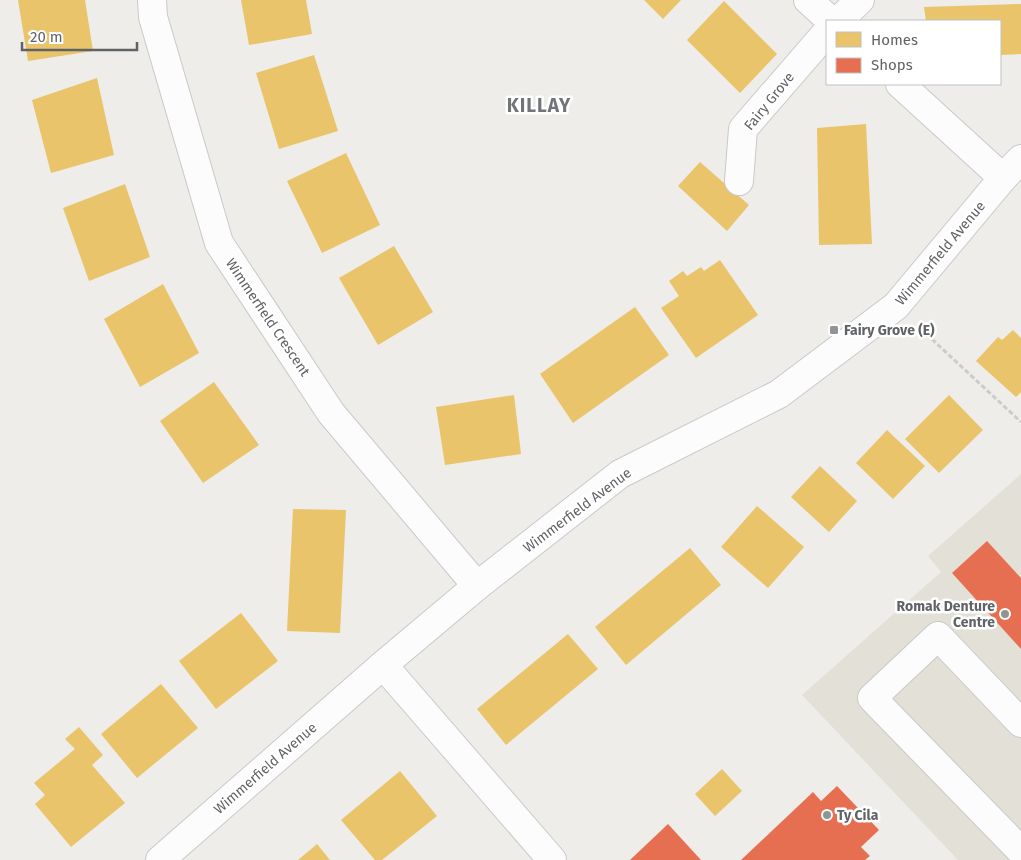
<svg xmlns="http://www.w3.org/2000/svg" width="1021" height="860" font-family="'Fira Sans',sans-serif">
	<style>
		.commercial { fill: #e3e0d7 }
		.homes { fill: #e9c46a }
		.shops { fill: #e76f51 }
		.lines { fill: none; stroke-linecap: round; stroke-linejoin: round }
		.minor-casing { stroke: #c9c9c9; stroke-width: 30 }
		.path { stroke: #cacecb; stroke-width: 3; stroke-dasharray: 5 2.5; stroke-linecap: butt }
		.minor { stroke: #fcfcfc; stroke-width: 28 }
		.poi-dot { fill: #929394; stroke: #fff; stroke-width: 2 }
		.labels { text-anchor: middle; stroke-width: 5; stroke-linejoin: round; paint-order: stroke }
		.street-label { font-size: 14px; fill: #606366; stroke: #fff }
		.poi-label { font-size: 14px; font-weight: bold; fill: #606366; stroke: #fff; text-anchor: start }
		.district-label { font-size: 19px; font-weight: bold; letter-spacing: 1px; fill: #717578; stroke: #fff }
	</style>
	<rect width="100%" height="100%" fill="#eeede9"/>
	<!-- commercial -->
	<path class="commercial" d="M 1021,474 L 1021,860 L 958,860 L 802,695 L 941,572 L 928,556 Z"/>
	<!-- homes -->
	<g class="homes">
		<path d="M 18,0 L 85,0 L 93,51 L 28,61 Z"/>
		<path d="M 241,0 L 306,0 L 312,34 L 249,45 Z"/>
		<path d="M 644,0 L 681,0 L 663,19 Z"/>
		<path d="M 724,1 L 777,54 L 740,93 L 687,40 Z"/>
		<path d="M 1021,4 L 1021,54 L 1000,55 L 1000,21 L 926,21 L 924,7 Z"/>
		<path d="M 314,55 L 338,131 L 279,149 L 256,73 Z"/>
		<path d="M 97,78 L 114,155 L 51,173 L 32,100 Z"/>
		<path d="M 866,124 L 872,244 L 819,245 L 817,128 Z"/>
		<path d="M 346,153 L 380,225 L 322,253 L 287,181 Z"/>
		<path d="M 700,162 L 749,205 L 727,231 L 678,186 Z"/>
		<path d="M 125,184 L 150,257 L 89,281 L 63,208 Z"/>
		<path d="M 394,246 L 433,312 L 378,345 L 339,278 Z"/>
		<path d="M 720,260 L 758,315 L 696,358 L 661,308 L 679,296 L 669,281 L 683,271 L 687,276 L 701,267 L 704,271 Z"/>
		<path d="M 163,284 L 199,353 L 140,387 L 104,319 Z"/>
		<path d="M 635,307 L 669,355 L 573,423 L 540,374 Z"/>
		<path d="M 1013,330 L 1021,338 L 1021,392 L 1016,397 L 976,361 L 998,337 L 1002,340 Z"/>
		<path d="M 214,382 L 259,445 L 203,483 L 160,421 Z"/>
		<path d="M 514,395 L 521,454 L 445,465 L 436,407 Z"/>
		<path d="M 949,395 L 983,430 L 939,473 L 905,439 Z"/>
		<path d="M 887,430 L 925,466 L 893,499 L 856,463 Z"/>
		<path d="M 820,466 L 857,501 L 829,532 L 791,497 Z"/>
		<path d="M 757,506 L 804,547 L 768,588 L 721,547 Z"/>
		<path d="M 293,509 L 346,510 L 340,633 L 287,631 Z"/>
		<path d="M 690,548 L 721,585 L 626,665 L 595,627 Z"/>
		<path d="M 241,613 L 278,661 L 216,709 L 179,661 Z"/>
		<path d="M 568,634 L 598,669 L 506,745 L 477,709 Z"/>
		<path d="M 161,684 L 198,728 L 137,778 L 101,734 Z"/>
		<path d="M 79,727 L 103,755 L 92,765 L 125,803 L 71,847 L 35,804 L 45,795 L 34,783 L 75,749 L 65,739 Z"/>
		<path d="M 722,769 L 742,791 L 715,816 L 695,794 Z"/>
		<path d="M 400,771 L 437,816 L 382,860 L 375,860 L 341,820 Z"/>
		<path d="M 317,844 L 330,860 L 298,860 Z"/>
	</g>
	<!-- shops -->
	<g class="shops">
		<path d="M 987,541 L 1021,578 L 1021,649 L 952,573 Z"/>
		<path d="M 837,786 L 879,830 L 861,847 L 870,856 L 865,860 L 741,860 L 813,792 L 821,801 Z"/>
		<path d="M 668,824 L 701,860 L 630,860 Z"/>
	</g>
	<g class="lines">
		<!-- minor casing -->
		<g class="minor-casing">
			<g id="minor">
				<path d="M 152,0 L 153,17 L 219,243 L 331,413 L 477,586"/>
				<path d="M 808,0 L 831,21"/>
				<path d="M 838,21 L 860,0"/>
				<path d="M 900,84 L 1003,178"/>
				<path d="M 739,181 L 743,129 L 827,32"/>
				<path d="M 383,665 L 552,860"/>
				<path d="M 1021,723 L 938,636 L 872,698 L 1021,851"/>
				<path d="M 160,860 L 383,665 L 477,586 L 620,474 L 779,394 L 896,306 L 1003,178 L 1021,159"/>
			</g>
		</g>
		<!-- path -->
		<path class="path" d="M 921,329 L 1021,422"/>
		<!-- minor -->
		<use href="#minor" class="minor"/>
	</g>
	<!-- markers -->
	<g class="poi-dot">
		<rect x="829" y="325" width="10" height="10" rx="2.5"/>
		<circle cx="1005" cy="614" r="5"/>
		<circle cx="827" cy="815" r="5"/>
	</g>
	<g class="labels">
		<!-- street labels -->
		<g class="street-label">
			<text transform="translate(769 101) rotate(-51)" y="5">Fairy Grove</text>
			<text transform="translate(940 253) rotate(-50)" y="5">Wimmerfield Avenue</text>
			<text transform="translate(268 317) rotate(56)" y="5">Wimmerfield Crescent</text>
			<text transform="translate(577 510) rotate(-37)" y="5">Wimmerfield Avenue</text>
			<text transform="translate(265 768) rotate(-41)" y="5">Wimmerfield Avenue</text>
		</g>
		<!-- poi labels -->
		<g class="poi-label">
			<text x="844" y="335">Fairy Grove (E)</text>
			<text x="995" y="611" text-anchor="end">Romak Denture<tspan x="995" dy="16">Centre</tspan></text>
			<text x="837" y="820">Ty Cila</text>
		</g>
		<!-- district labels -->
		<g class="district-label">
			<text x="539" y="112">KILLAY</text>
		</g>
	</g>
	<!-- legend -->
	<rect x="826" y="20" width="175" height="65" fill="#ffffff" stroke="#bfc1c2"/>
	<rect x="836" y="32" width="25" height="15" fill="#e9c46a" stroke="#bfc1c2"/>
	<text x="871" y="45" font-size="15" fill="#606366">Homes</text>
	<rect x="836" y="58" width="25" height="15" fill="#e76f51" stroke="#bfc1c2"/>
	<text x="871" y="70" font-size="15" fill="#606366">Shops</text>
	<!-- scale -->
	<path d="M22 42v8h115v-8" fill="none" stroke="#606366" stroke-width="2.5"/>
	<text x="30" y="42" font-size="15" fill="#606366" stroke="#ffffff" stroke-width="4" paint-order="stroke">20 m</text>
</svg>
